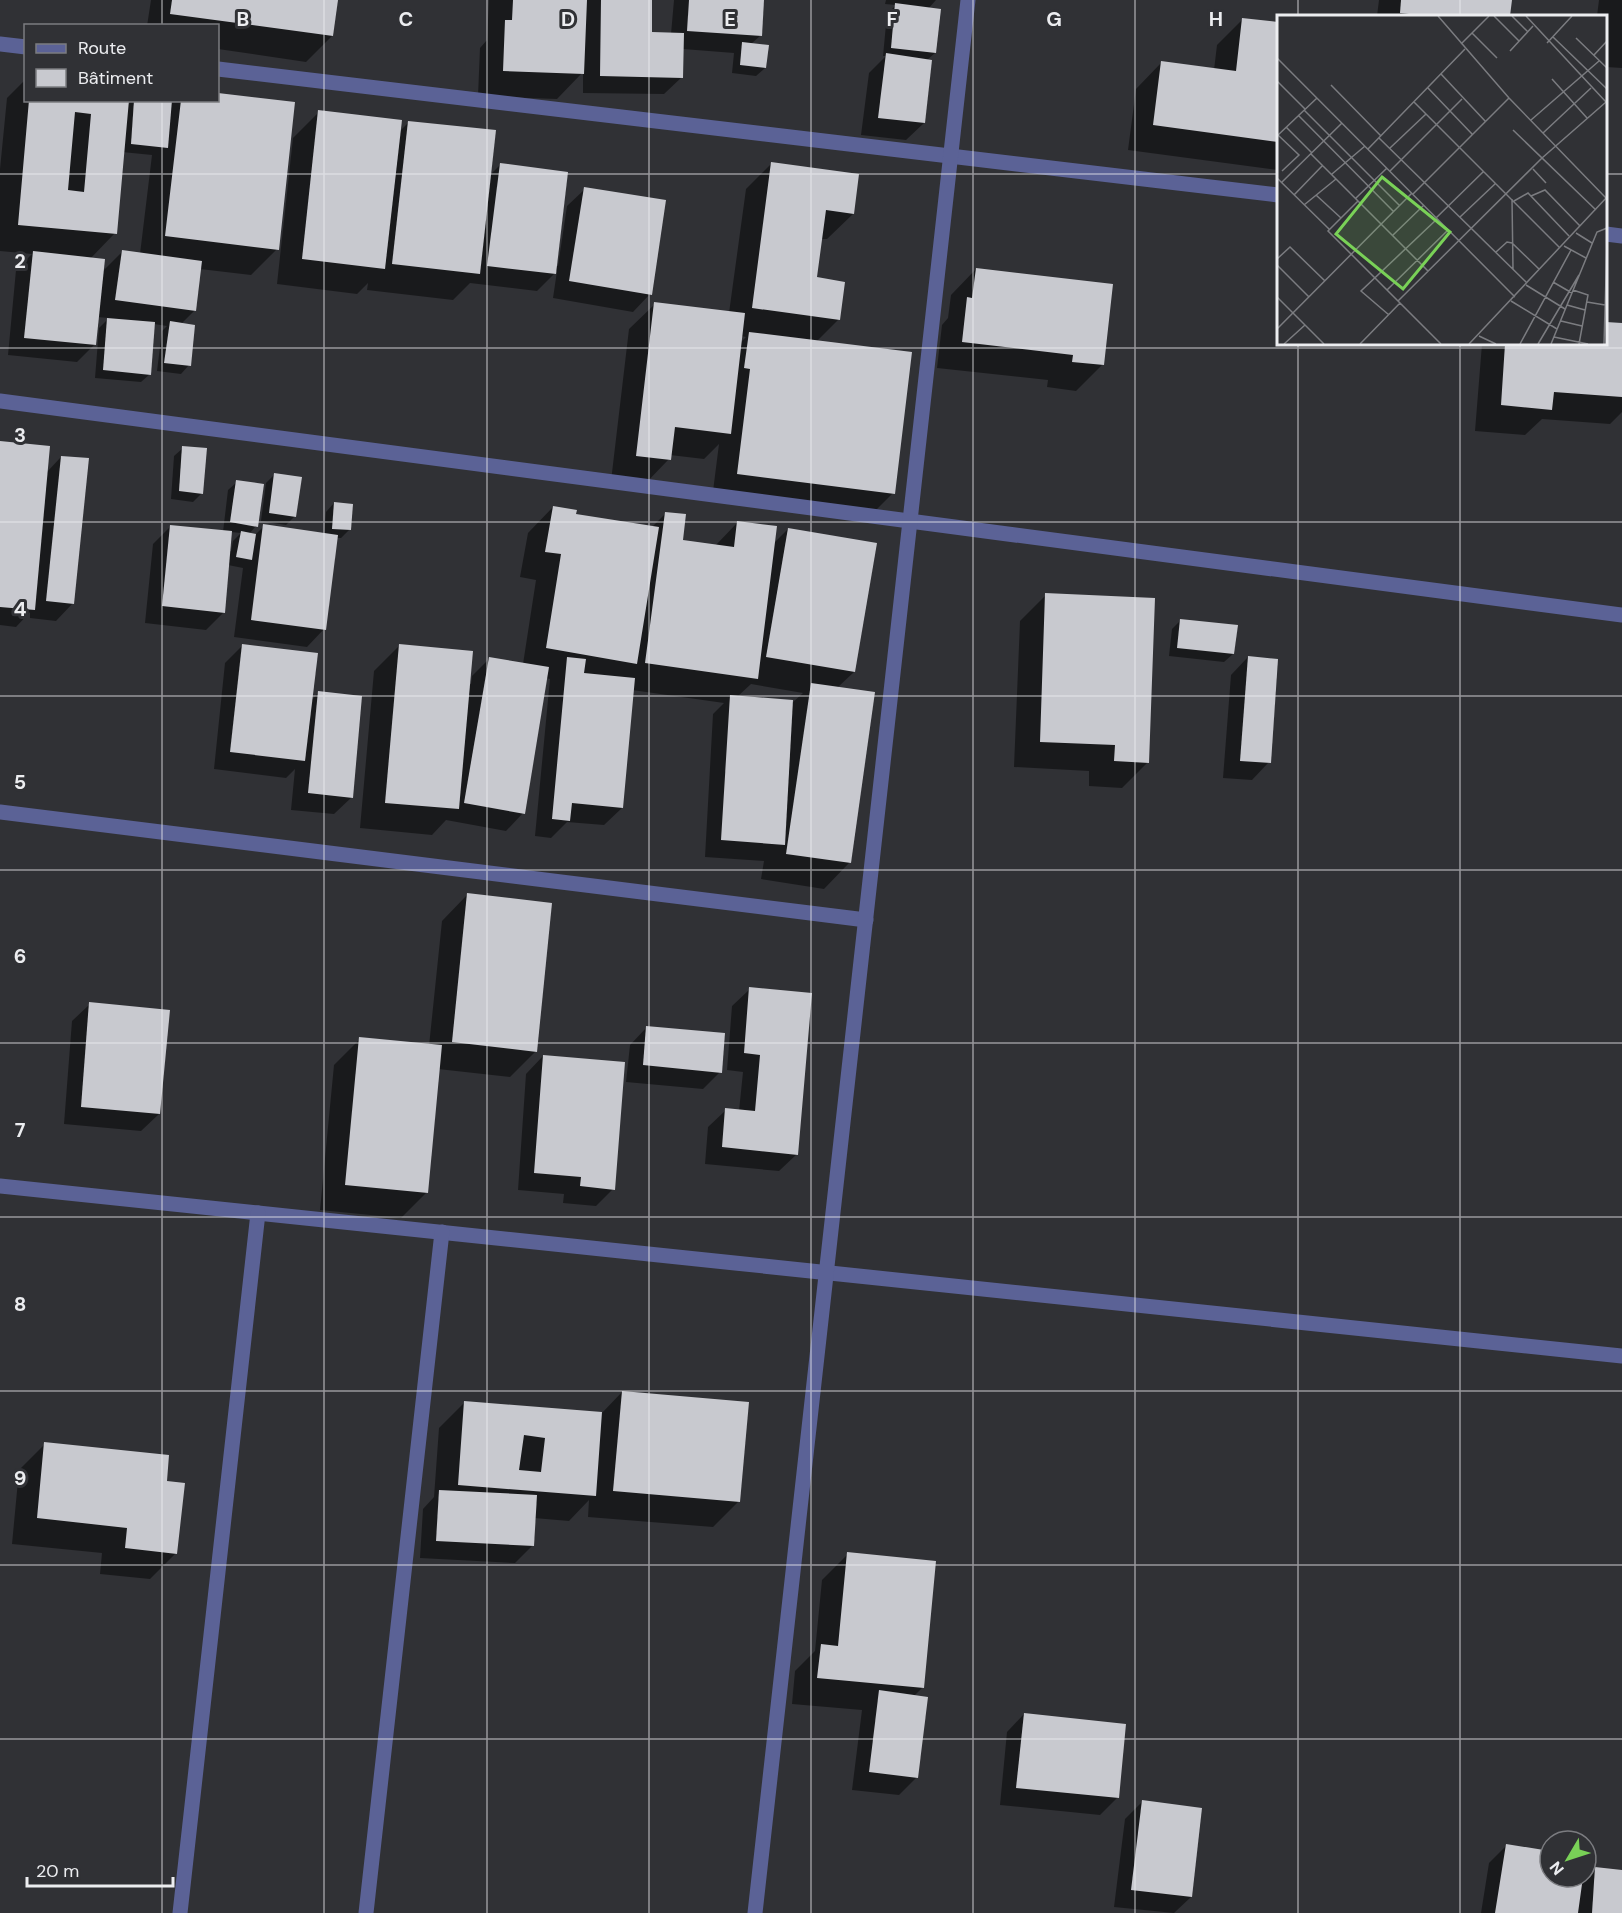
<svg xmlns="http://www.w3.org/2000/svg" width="1622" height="1913" font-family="'DM Sans',sans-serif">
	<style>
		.shadow { fill: #0007; fill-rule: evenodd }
		.building { fill: #c8c9cf; fill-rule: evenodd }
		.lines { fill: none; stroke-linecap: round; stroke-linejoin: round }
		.street { stroke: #5b6296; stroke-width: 15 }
		.grid { fill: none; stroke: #ecedf0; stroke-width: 1.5; stroke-opacity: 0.55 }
		.inset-road { fill: none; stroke: #7b7c80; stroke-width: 1.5 }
		.view { fill: #79d157; fill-opacity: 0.15; stroke: #79d157; stroke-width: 3 }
		.inset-edge { fill: none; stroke: #ecedf0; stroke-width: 3 }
		.grid-label { font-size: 20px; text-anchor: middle; font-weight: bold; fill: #ecedf0; stroke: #303135; stroke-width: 6; stroke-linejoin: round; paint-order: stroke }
	</style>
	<rect width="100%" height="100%" fill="#303135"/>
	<!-- shadow -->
	<g class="shadow">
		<path d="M 151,0 L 336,0 L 332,36 L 306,62 L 218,49 L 218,26 L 147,26 Z"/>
		<path d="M 489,0 L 651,0 L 650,34 L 671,34 L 674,0 L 763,0 L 760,36 L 751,44 L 765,68 L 756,76 L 732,73 L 734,53 L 683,49 L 682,77 L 664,94 L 583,93 L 583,72 L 557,99 L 478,96 L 480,48 L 487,40 Z"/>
		<path d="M 886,0 L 936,0 L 928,9 L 935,53 L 927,60 L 924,123 L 906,140 L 861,135 L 869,73 L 886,56 L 883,56 L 887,14 L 896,5 L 885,4 Z"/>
		<path d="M 1379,0 L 1510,0 L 1509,16 L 1377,16 Z"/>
		<path d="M 1599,0 L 1622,0 L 1622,68 L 1606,67 L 1606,16 L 1597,16 Z"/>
		<path d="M 1243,19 L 1278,24 L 1278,170 L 1128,150 L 1136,89 L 1161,63 L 1214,70 L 1217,45 Z"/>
		<path d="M 26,79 L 26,100 L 127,100 L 127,106 L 132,100 L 218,100 L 218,95 L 294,104 L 277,249 L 251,275 L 200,269 L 195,310 L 181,324 L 189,365 L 181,374 L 157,371 L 162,331 L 167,326 L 154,324 L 150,374 L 141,382 L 95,378 L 99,328 L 109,318 L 97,317 L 95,344 L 77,362 L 8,355 L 16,270 L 32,254 L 0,251 L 0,169 L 7,98 ZM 122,152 L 152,155 L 140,254 L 122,252 L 102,272 L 90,259 L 115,233 Z"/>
		<path d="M 319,112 L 399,132 L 409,122 L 489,176 L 501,164 L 555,266 L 558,266 L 567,206 L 585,189 L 650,294 L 633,312 L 553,298 L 557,271 L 537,291 L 470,283 L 453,300 L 367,290 L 368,283 L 357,294 L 277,284 L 293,138 Z"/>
		<path d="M 772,163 L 853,214 L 827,239 L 821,239 L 816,279 L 838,320 L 816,342 L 893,493 L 867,519 L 712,499 L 719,444 L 704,459 L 670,455 L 669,459 L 644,485 L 611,481 L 629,329 L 655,304 L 729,313 L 746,189 ZM 741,336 L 746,337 L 740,343 Z"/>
		<path d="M 976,269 L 1102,365 L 1076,391 L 1047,387 L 1048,380 L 937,368 L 942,325 L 948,318 L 951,295 Z"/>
		<path d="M 1606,323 L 1622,325 L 1622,412 L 1610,424 L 1542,419 L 1525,435 L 1475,431 L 1482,344 L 1606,344 Z"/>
		<path d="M 0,443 L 46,473 L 61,457 L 73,603 L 56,621 L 30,618 L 30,612 L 16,627 L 0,625 Z"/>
		<path d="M 183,448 L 202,493 L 193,502 L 171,499 L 174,456 Z"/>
		<path d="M 275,474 L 295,516 L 286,525 L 261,521 L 266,483 Z"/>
		<path d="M 237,482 L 256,526 L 249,534 L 255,535 L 264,526 L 324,535 L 326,512 L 334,503 L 350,529 L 341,538 L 336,538 L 324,629 L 307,647 L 234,637 L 243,568 L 228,565 L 224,612 L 206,630 L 145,623 L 153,544 L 171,526 L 223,532 L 228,490 ZM 231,532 L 241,533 L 233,541 L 231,551 L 229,551 Z"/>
		<path d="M 553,507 L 574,515 L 651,528 L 666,513 L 681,541 L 715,546 L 737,523 L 773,544 L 788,529 L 854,672 L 837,688 L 849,863 L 824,889 L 761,879 L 764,861 L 705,857 L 713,714 L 724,703 L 632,690 L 622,808 L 604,825 L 567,822 L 551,838 L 535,836 L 550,679 L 546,678 L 523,813 L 506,831 L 446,820 L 432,835 L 360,828 L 374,671 L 400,645 L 468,684 L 471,684 L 472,676 L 490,658 L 523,664 L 536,580 L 520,577 L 528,533 ZM 751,684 L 803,693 L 791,704 L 737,697 Z"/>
		<path d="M 1046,595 L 1148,762 L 1122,788 L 1089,786 L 1089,771 L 1014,767 L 1020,621 Z"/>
		<path d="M 1180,621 L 1233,654 L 1224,662 L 1169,656 L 1172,629 Z"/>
		<path d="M 243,645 L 311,701 L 318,693 L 352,797 L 334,814 L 291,810 L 295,769 L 286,778 L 214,769 L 225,663 Z"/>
		<path d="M 1248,657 L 1269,762 L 1252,780 L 1223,778 L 1231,675 Z"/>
		<path d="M 467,895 L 536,1051 L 510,1077 L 438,1069 L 427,1192 L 401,1218 L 320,1210 L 334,1065 L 360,1039 L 429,1046 L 442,921 Z"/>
		<path d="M 750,989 L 797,1154 L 779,1171 L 705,1164 L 708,1127 L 726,1110 L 739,1111 L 743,1072 L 727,1070 L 732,1006 Z"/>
		<path d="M 90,1004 L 159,1114 L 141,1131 L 64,1124 L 72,1021 Z"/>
		<path d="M 647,1027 L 720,1072 L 703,1089 L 626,1082 L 630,1045 Z"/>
		<path d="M 543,1056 L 613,1189 L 596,1206 L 563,1203 L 564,1194 L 518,1190 L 526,1074 Z"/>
		<path d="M 622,1392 L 738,1502 L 713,1527 L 588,1517 L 589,1500 L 569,1521 L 534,1518 L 532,1546 L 515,1563 L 420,1558 L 423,1509 L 434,1497 L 439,1428 L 465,1402 L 601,1414 Z"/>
		<path d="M 45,1444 L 165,1483 L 176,1553 L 150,1579 L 100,1574 L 102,1553 L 12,1544 L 19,1470 Z"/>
		<path d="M 848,1554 L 922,1688 L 914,1696 L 916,1778 L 899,1795 L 852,1790 L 862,1710 L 792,1704 L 795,1671 L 815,1651 L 822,1580 Z"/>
		<path d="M 1024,1714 L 1118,1797 L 1100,1815 L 1000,1805 L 1007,1732 Z"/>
		<path d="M 1143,1801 L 1191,1897 L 1174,1913 L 1114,1907 L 1125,1819 Z"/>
		<path d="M 1506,1846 L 1550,1853 L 1550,1877 L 1582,1877 L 1581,1884 L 1596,1869 L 1622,1871 L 1622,1913 L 1481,1913 L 1489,1863 Z"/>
	</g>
	<!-- building -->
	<g class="building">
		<path d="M 172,0 L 338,0 L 333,36 L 170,14 Z"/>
		<path d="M 513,0 L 587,0 L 584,74 L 503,71 L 505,20 L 512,20 Z"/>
		<path d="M 601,0 L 652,0 L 652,32 L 684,33 L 683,78 L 600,76 Z"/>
		<path d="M 689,0 L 764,0 L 762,36 L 687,31 Z"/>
		<path d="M 1401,0 L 1512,0 L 1510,16 L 1427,16 L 1400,13 Z"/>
		<path d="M 895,3 L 941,9 L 936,53 L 891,48 Z"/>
		<path d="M 1242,18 L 1278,22 L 1278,142 L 1153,125 L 1161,61 L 1236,71 Z"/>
		<path d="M 742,42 L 769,45 L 766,68 L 740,65 Z"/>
		<path d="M 886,53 L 932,60 L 925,123 L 878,118 Z"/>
		<path d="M 218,93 L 295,102 L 279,250 L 165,236 L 181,100 L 218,100 Z"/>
		<path d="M 29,100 L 129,100 L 117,234 L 18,225 ZM 75,112 L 91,114 L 84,192 L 68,190 Z"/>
		<path d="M 134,100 L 172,100 L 168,148 L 131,144 Z"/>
		<path d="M 318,110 L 402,120 L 385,269 L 302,259 Z"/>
		<path d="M 408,121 L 496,130 L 480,274 L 392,264 Z"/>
		<path d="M 771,162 L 859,174 L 854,214 L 826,210 L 817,277 L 845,282 L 840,320 L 752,308 Z"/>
		<path d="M 500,163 L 568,172 L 556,274 L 487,266 Z"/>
		<path d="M 584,187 L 666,200 L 652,295 L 569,281 Z"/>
		<path d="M 122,250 L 202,261 L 196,311 L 115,300 Z"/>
		<path d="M 33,251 L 105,259 L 96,345 L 24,338 Z"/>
		<path d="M 976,268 L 1113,284 L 1104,365 L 1072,362 L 1073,355 L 962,342 L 967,297 L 972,298 Z"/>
		<path d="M 654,302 L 745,313 L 731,434 L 675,427 L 671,460 L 636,456 Z"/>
		<path d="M 107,318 L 155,322 L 151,375 L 103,370 Z"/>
		<path d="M 170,321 L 195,325 L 191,366 L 164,363 Z"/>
		<path d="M 1606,322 L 1622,323 L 1622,397 L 1554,392 L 1552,410 L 1501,405 L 1505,344 L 1606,344 Z"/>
		<path d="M 749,332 L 912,352 L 895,494 L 737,474 L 750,369 L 744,368 Z"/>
		<path d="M 0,441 L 50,446 L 35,610 L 0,607 Z"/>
		<path d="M 182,446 L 207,448 L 203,494 L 179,491 Z"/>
		<path d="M 61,456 L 89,458 L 74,604 L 46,601 Z"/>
		<path d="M 274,473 L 302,477 L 296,517 L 269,513 Z"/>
		<path d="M 236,480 L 264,484 L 258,527 L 230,522 Z"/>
		<path d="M 334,502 L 353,504 L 351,530 L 332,529 Z"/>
		<path d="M 553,506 L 577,510 L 576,514 L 659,527 L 637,664 L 546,648 L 561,554 L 545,552 Z"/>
		<path d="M 665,512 L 686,514 L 683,540 L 734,547 L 737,521 L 777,526 L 758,679 L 645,663 Z"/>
		<path d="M 263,524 L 338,535 L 326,630 L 251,620 Z"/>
		<path d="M 170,525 L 232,531 L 225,613 L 162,606 Z"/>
		<path d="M 788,528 L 877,543 L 855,672 L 766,657 Z"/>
		<path d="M 241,531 L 256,534 L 252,560 L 236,557 Z"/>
		<path d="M 1045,593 L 1155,598 L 1149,763 L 1114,761 L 1115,745 L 1040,742 Z"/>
		<path d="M 1180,619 L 1238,625 L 1234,654 L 1177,648 Z"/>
		<path d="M 242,644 L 318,653 L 305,761 L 230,752 Z"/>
		<path d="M 399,644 L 473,651 L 459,809 L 385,803 Z"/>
		<path d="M 1248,656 L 1278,659 L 1271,763 L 1240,761 Z"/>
		<path d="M 489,657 L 549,667 L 525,814 L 464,803 Z"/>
		<path d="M 567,657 L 586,659 L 584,673 L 635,678 L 623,808 L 572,803 L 570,821 L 552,819 Z"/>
		<path d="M 811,683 L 875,692 L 851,863 L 786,854 Z"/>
		<path d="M 318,691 L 362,696 L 353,798 L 308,793 Z"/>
		<path d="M 730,695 L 793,700 L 785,845 L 721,840 Z"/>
		<path d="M 467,893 L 552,903 L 537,1052 L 452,1042 Z"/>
		<path d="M 749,987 L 812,993 L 798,1155 L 722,1147 L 725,1108 L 755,1111 L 760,1055 L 744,1053 Z"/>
		<path d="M 89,1002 L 170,1010 L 160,1114 L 81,1107 Z"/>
		<path d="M 646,1026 L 725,1033 L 722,1073 L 643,1065 Z"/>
		<path d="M 359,1037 L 442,1045 L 428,1193 L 345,1185 Z"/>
		<path d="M 543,1055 L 625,1062 L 615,1190 L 580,1186 L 581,1177 L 534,1173 Z"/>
		<path d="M 622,1391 L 749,1402 L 740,1502 L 613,1491 Z"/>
		<path d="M 464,1401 L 602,1412 L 596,1496 L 458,1485 ZM 524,1435 L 545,1438 L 541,1472 L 519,1470 Z"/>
		<path d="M 44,1442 L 169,1455 L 167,1481 L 185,1483 L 177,1554 L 125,1548 L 127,1528 L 37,1518 Z"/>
		<path d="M 439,1490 L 537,1495 L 534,1546 L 436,1541 Z"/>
		<path d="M 847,1552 L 936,1561 L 924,1688 L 817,1678 L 821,1644 L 838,1646 Z"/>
		<path d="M 879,1690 L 928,1697 L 918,1778 L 869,1772 Z"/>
		<path d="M 1024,1713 L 1126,1724 L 1119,1798 L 1016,1788 Z"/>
		<path d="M 1142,1800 L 1202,1808 L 1192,1897 L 1131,1890 Z"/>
		<path d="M 1506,1844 L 1550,1851 L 1550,1877 L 1583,1877 L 1578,1913 L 1495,1913 Z"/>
		<path d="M 1595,1867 L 1622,1870 L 1622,1913 L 1592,1913 Z"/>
	</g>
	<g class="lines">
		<!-- street -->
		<g class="street">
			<path d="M 0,44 L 26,47"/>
			<path d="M 218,69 L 1278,195"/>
			<path d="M 1606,234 L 1622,236"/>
			<path d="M 0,401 L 1622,615"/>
			<path d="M 0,812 L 866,920"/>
			<path d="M 0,1186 L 1622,1356"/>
			<path d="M 180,1913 L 258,1213"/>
			<path d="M 366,1913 L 442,1232"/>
			<path d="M 755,1913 L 968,0"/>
		</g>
	</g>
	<!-- grid -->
	<path class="grid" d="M 162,0 L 162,26M 324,0 L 324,1913M 487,0 L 487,1913M 649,0 L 649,1913M 811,0 L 811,1913M 973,0 L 973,1913M 1135,0 L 1135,1913M 1298,0 L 1298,16M 1460,0 L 1460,16M 162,100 L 162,1913M 0,174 L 1278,174M 1606,174 L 1622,174M 1298,344 L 1298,1913M 1460,344 L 1460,1913M 0,348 L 1622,348M 0,522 L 1622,522M 0,696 L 1622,696M 0,870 L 1622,870M 0,1043 L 1622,1043M 0,1217 L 1622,1217M 0,1391 L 1622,1391M 0,1565 L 1622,1565M 0,1739 L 1622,1739"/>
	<!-- overview -->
	<g transform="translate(1277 15)">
		<rect width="330" height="330" fill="#303135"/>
		<path class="inset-road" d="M 161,1 L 232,83 L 329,183M 217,1 L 242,26M 235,1 L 251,17M 249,1 L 329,87M 195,18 L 220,43M 276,22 L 330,74M 299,23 L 330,53M 270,28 L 295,1M 184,29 L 212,1M 233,36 L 256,11M 317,40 L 330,26M 0,43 L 238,282M 164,59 L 209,107M 275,64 L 310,103M 0,66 L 28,94M 54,70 L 104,121M 151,73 L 195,119M 137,87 L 282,232M 27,95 L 123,191M 21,100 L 117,197M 254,105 L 322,46M 9,112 L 35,138M 236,115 L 319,195M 266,118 L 314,73M 1,120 L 22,140 L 5,156M 0,121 L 40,83M 102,123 L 249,267M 113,133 L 149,99M 91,134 L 188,34M 34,139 L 151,256M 256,154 L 269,168M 113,156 L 185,84M 55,159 L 88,131M 0,163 L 52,214M 4,168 L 65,108M 136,179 L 232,83M 17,180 L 46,150M 39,180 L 64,203M 254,181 L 268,175 L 303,211M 79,183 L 110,153M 235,184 L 236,254M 81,186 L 51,216 L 164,329M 237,186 L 251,178 L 292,221M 27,190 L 59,164M 183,202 L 219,168M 159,203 L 207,156M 299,218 L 315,228M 116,220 L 147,190M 287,231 L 309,243M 219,237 L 230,227 L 235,228 L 262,254M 0,244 L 13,232 L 48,266M 0,250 L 32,282M 276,267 L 295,278M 249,270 L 288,294M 110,275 L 171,215M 296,275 L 311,280 L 302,329M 0,282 L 47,329M 121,286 L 265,143 L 329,87M 234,286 L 280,314M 310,287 L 328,290M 290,290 L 308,295M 112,300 L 84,276 L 160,204M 284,306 L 305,311M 0,314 L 135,178M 202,321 L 219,329M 277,322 L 311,329M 7,329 L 28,310M 83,329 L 123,288M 192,329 L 330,182M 243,329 L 294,235M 261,329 L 302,260M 274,329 L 320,217 L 330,213M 327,329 L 330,228"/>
		<path class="view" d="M 105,162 L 173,217 L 126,274 L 59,219 Z"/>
		<rect width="330" height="330" class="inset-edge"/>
	</g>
	<g class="grid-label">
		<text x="243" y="26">B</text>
		<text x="406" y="26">C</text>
		<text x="568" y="26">D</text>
		<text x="730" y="26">E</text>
		<text x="892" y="26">F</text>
		<text x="1054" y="26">G</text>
		<text x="1216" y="26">H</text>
		<text x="20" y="268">2</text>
		<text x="20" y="442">3</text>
		<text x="20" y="616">4</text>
		<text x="20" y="789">5</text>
		<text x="20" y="963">6</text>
		<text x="20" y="1137">7</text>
		<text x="20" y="1311">8</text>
		<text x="20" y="1485">9</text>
	</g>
	<!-- legend -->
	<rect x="24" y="24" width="195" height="78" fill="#303135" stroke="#7b7c80" stroke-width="1.5"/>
	<rect x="36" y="44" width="30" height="9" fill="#5b6296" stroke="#7b7c80" stroke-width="1.5"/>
	<text x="78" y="54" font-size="18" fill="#ecedf0">Route</text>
	<rect x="36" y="69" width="30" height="18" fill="#c8c9cf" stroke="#7b7c80" stroke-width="1.5"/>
	<text x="78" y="84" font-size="18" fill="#ecedf0">Bâtiment</text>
	<!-- north arrow -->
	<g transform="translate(1568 1859) rotate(231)"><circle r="28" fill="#303135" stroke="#7b7c80" stroke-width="1.5"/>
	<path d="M0-4.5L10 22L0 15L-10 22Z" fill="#79d157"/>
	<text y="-9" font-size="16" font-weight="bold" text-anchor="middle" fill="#ecedf0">N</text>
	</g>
	<!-- scale -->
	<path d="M27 1877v9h146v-9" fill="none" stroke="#ecedf0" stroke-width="3"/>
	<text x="36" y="1877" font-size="18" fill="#ecedf0" stroke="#303135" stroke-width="4.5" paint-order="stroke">20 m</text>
</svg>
